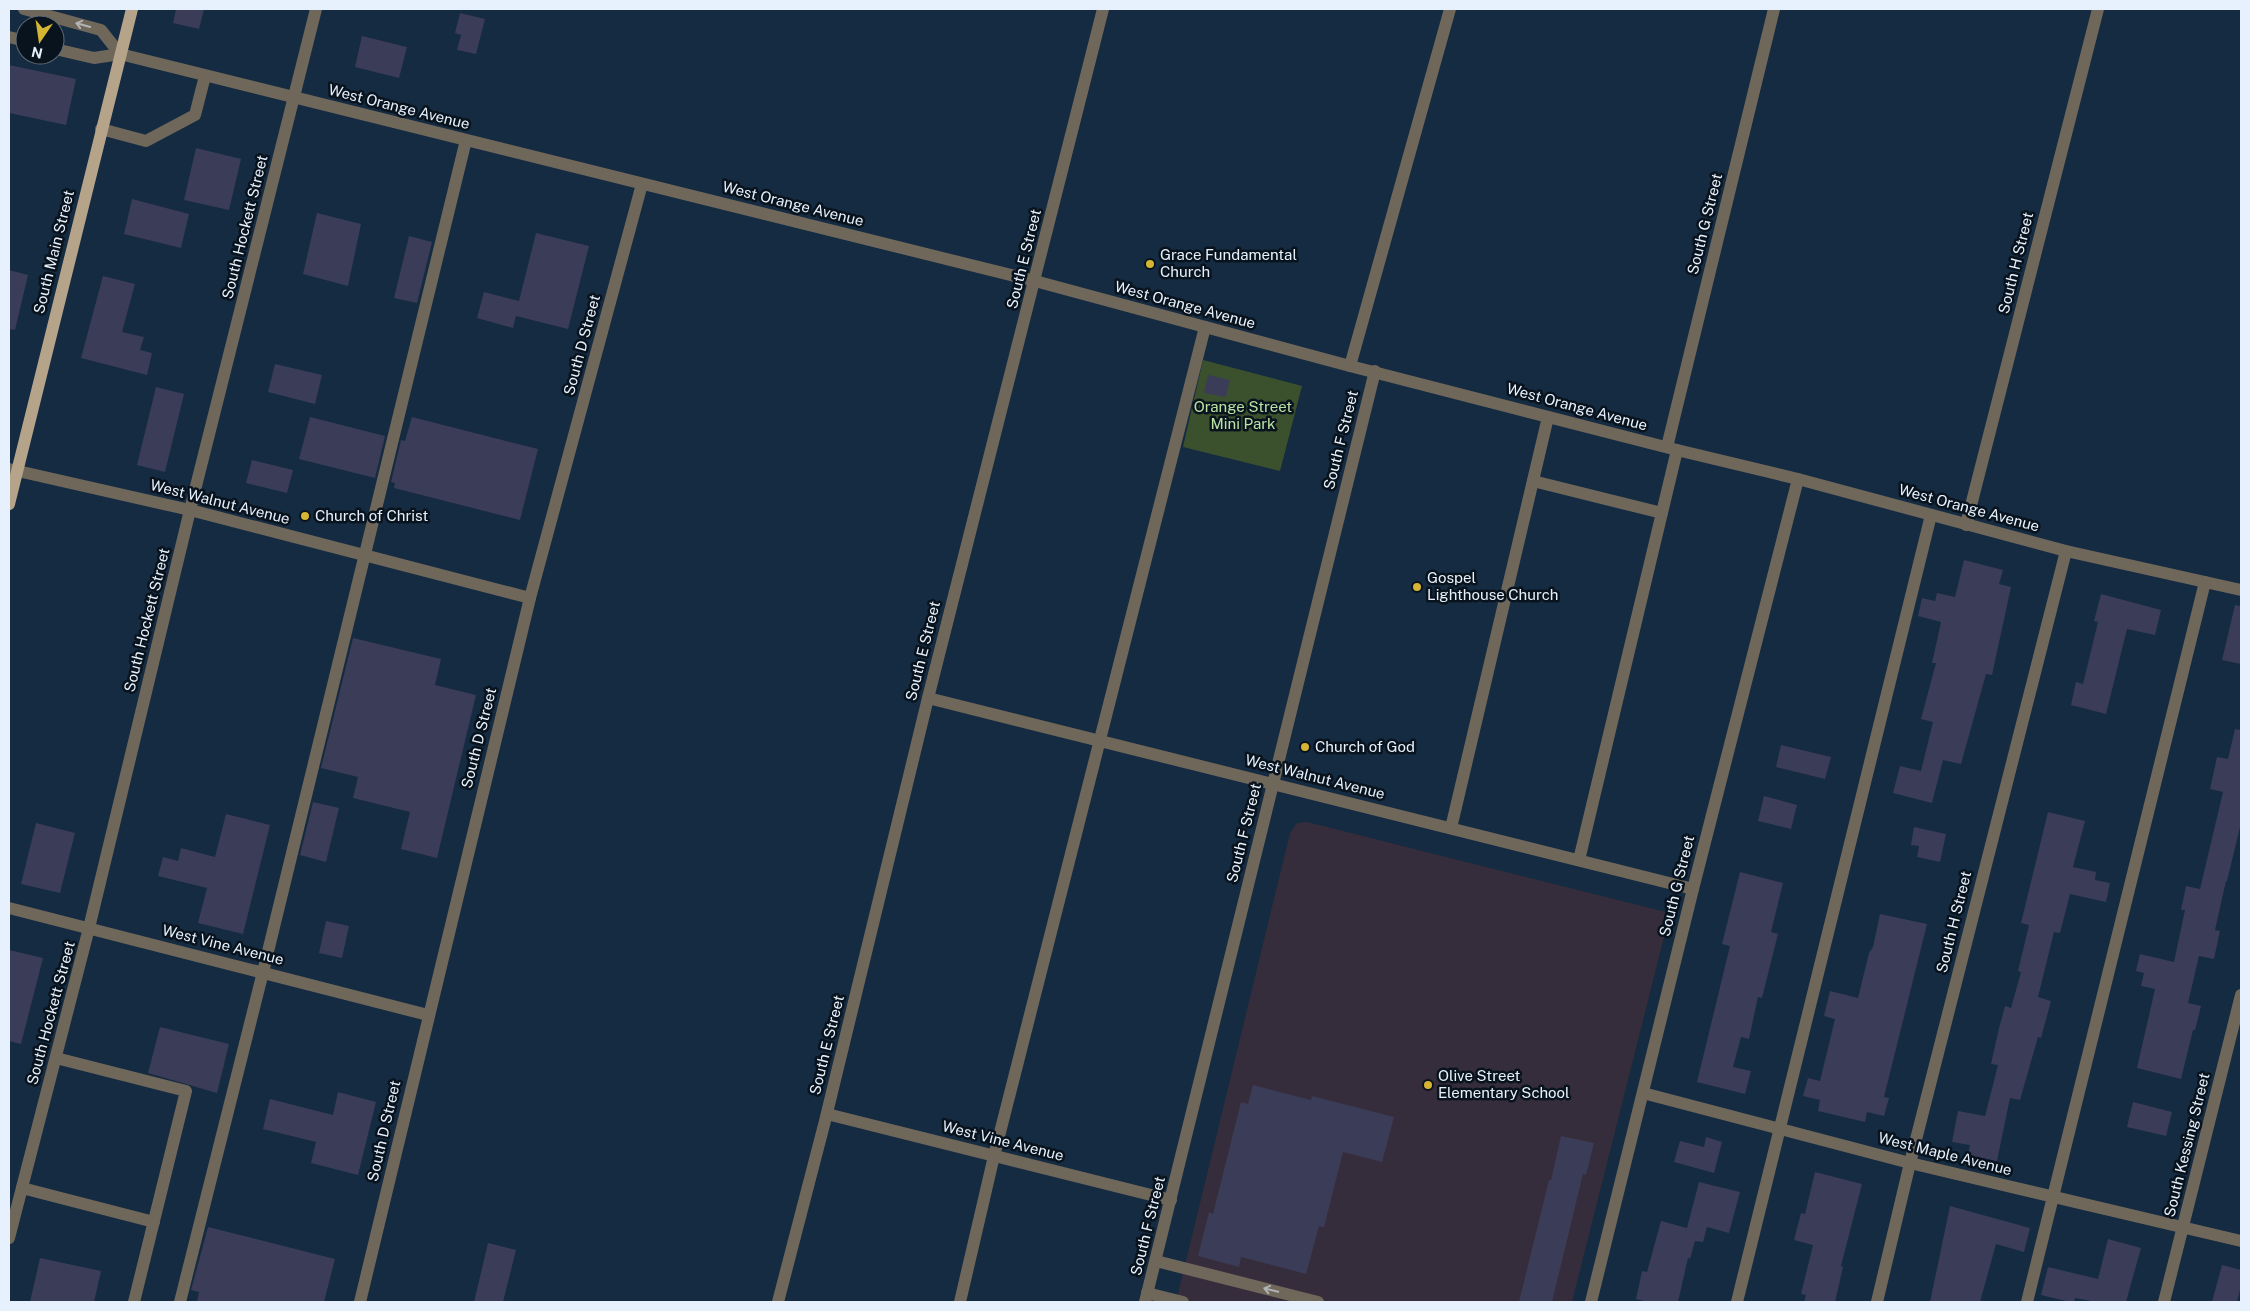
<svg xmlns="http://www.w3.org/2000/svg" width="2250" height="1311" font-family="'Public Sans',sans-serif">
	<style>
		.education { fill: #362d3c }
		.green { fill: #3b512e }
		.building { fill: #3b3c58 }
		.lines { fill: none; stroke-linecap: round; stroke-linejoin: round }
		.minor { stroke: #70675b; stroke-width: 12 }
		.major { stroke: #b6a48a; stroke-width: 12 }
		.oneway { stroke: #b1b3b4 }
		.poi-dot { fill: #d6b534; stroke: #09131d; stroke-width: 2 }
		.labels { text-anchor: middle; stroke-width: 5; stroke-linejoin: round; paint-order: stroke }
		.street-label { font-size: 15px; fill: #e6f1fd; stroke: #09131d }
		.poi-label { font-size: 15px; fill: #e6f1fd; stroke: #09131d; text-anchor: start }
		.park-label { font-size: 15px; fill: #bae3a3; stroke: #09131d }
	</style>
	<rect width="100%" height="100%" fill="#142b41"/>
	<!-- education -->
	<path class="education" d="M 1307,822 L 1670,913 L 1572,1302 L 1176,1302 L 1290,833 L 1297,823 Z"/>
	<!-- green -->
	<path class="green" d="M 1203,360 L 1302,386 L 1280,471 L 1183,447 Z"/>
	<!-- building -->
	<g class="building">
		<path d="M 176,9 L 204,9 L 199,29 L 173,23 Z"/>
		<path d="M 460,13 L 485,19 L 476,54 L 457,50 L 461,35 L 455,33 Z"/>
		<path d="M 362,36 L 407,47 L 399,78 L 355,67 Z"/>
		<path d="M 9,65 L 76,79 L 66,125 L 9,113 Z"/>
		<path d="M 196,148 L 241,159 L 229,210 L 184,200 Z"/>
		<path d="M 132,199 L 189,214 L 181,248 L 124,234 Z"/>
		<path d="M 317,213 L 361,224 L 348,286 L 303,274 Z"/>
		<path d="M 536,233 L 589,246 L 568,329 L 516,316 L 513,328 L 477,318 L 484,292 L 519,301 Z"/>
		<path d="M 409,236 L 432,242 L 417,303 L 394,298 Z"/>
		<path d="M 9,270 L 28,275 L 15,330 L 9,329 Z"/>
		<path d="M 103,276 L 135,284 L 122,332 L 144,337 L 140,350 L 152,353 L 147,375 L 81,358 Z"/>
		<path d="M 275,364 L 322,375 L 315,404 L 268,392 Z"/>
		<path d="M 1208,375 L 1230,380 L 1226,397 L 1204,393 Z"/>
		<path d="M 156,387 L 184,394 L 165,472 L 137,465 Z"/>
		<path d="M 310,417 L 385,436 L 375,478 L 299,459 Z"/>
		<path d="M 412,417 L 538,449 L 520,520 L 394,488 L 395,483 L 391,482 L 401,440 L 405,441 Z"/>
		<path d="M 252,460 L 293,470 L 287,493 L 246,483 Z"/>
		<path d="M 1964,560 L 2003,570 L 1999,584 L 2011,587 L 1992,675 L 1986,674 L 1961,764 L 1943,760 L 1932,803 L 1893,793 L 1900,766 L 1921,771 L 1933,722 L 1921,719 L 1936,663 L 1932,663 L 1941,622 L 1918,616 L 1922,598 L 1935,601 L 1937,593 L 1955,597 Z"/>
		<path d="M 2101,594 L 2161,610 L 2155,635 L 2127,629 L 2106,714 L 2071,705 L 2076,682 L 2083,684 L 2098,622 L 2094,621 Z"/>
		<path d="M 2235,605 L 2241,606 L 2241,664 L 2222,660 Z"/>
		<path d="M 353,638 L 441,659 L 435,685 L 476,695 L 437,858 L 401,849 L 410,812 L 353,798 L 358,777 L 321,768 Z"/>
		<path d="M 2235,729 L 2241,730 L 2241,823 L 2227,881 L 2226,881 L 2215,930 L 2220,931 L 2214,959 L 2199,956 L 2188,1003 L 2201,1006 L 2195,1030 L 2193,1030 L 2181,1079 L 2137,1068 L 2155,989 L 2141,986 L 2144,973 L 2136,971 L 2140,954 L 2174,962 L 2185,910 L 2181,910 L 2186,886 L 2200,889 L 2223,792 L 2210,789 L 2217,757 L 2228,759 Z"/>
		<path d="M 1781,745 L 1831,757 L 1825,779 L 1776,767 Z"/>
		<path d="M 1764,796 L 1797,805 L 1791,829 L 1758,821 Z"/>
		<path d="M 313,802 L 339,808 L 326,862 L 300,855 Z"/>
		<path d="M 2048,812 L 2085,821 L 2073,867 L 2096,872 L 2095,880 L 2110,883 L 2106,902 L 2070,894 L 2060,933 L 2054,932 L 2038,997 L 2051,1001 L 2041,1038 L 2038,1037 L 2020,1100 L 2010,1098 L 1997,1161 L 1968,1155 L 1970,1145 L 1952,1142 L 1958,1111 L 1985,1116 L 1998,1065 L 1991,1064 L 1999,1028 L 2005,1006 L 2011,1008 L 2021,972 L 2018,971 L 2029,925 L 2021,923 Z"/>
		<path d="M 226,814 L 270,825 L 243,934 L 198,923 L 207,888 L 158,876 L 163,857 L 178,861 L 181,848 L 215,857 Z"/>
		<path d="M 36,823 L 75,833 L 60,893 L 21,884 Z"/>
		<path d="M 1914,827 L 1946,834 L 1940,862 L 1917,857 L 1919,846 L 1911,845 Z"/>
		<path d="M 1740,872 L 1783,883 L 1771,932 L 1778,934 L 1762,998 L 1758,997 L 1749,1039 L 1741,1037 L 1733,1067 L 1751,1071 L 1745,1094 L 1697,1082 L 1730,946 L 1722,944 Z"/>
		<path d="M 1880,914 L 1927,924 L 1884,1097 L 1889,1098 L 1884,1116 L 1867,1112 L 1865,1122 L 1818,1111 L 1820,1100 L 1803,1096 L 1808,1078 L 1820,1081 L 1835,1019 L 1824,1016 L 1830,991 L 1858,998 L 1869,953 L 1873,947 Z"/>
		<path d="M 326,921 L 349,926 L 342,958 L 319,953 Z"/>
		<path d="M 9,950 L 43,958 L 21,1044 L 9,1041 Z"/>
		<path d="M 160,1027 L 229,1044 L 217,1093 L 148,1073 Z"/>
		<path d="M 1253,1085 L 1311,1100 L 1312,1096 L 1394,1117 L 1382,1162 L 1343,1152 L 1324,1227 L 1319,1226 L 1306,1274 L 1241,1257 L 1239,1267 L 1198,1256 L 1209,1212 L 1213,1214 L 1241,1102 L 1248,1104 Z"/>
		<path d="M 338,1092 L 376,1102 L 358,1175 L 311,1163 L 316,1142 L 263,1129 L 270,1099 L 333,1115 Z"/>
		<path d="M 2133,1102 L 2172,1112 L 2166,1136 L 2127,1127 Z"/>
		<path d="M 1561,1136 L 1594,1143 L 1586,1175 L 1583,1174 L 1552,1302 L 1519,1302 L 1549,1180 L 1551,1180 Z"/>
		<path d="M 1706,1137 L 1722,1142 L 1714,1173 L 1674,1162 L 1680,1141 L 1704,1147 Z"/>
		<path d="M 1815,1172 L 1862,1184 L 1841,1266 L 1843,1267 L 1835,1302 L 1804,1302 L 1806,1295 L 1801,1294 L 1813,1245 L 1794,1240 L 1801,1213 L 1805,1214 Z"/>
		<path d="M 1699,1182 L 1740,1192 L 1729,1233 L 1707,1227 L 1703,1242 L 1695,1241 L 1690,1259 L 1688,1258 L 1678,1302 L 1648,1302 L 1636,1299 L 1642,1271 L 1647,1272 L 1661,1221 L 1687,1228 Z"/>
		<path d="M 1950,1206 L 2030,1228 L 2024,1252 L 1996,1244 L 1980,1302 L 1930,1302 Z"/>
		<path d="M 208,1227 L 335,1259 L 324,1302 L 197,1302 L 199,1292 L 191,1290 Z"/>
		<path d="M 2108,1239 L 2141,1248 L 2126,1302 L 2097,1302 L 2075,1298 L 2074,1302 L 2070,1302 L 2041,1295 L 2048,1267 L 2098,1279 Z"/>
		<path d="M 488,1243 L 516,1250 L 503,1302 L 474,1302 Z"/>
		<path d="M 40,1258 L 101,1271 L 94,1302 L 30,1302 Z"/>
		<path d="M 2222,1265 L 2241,1270 L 2241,1286 L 2237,1302 L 2212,1302 Z"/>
	</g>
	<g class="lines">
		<!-- minor -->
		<g class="minor">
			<path d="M 24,9 L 101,30 L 120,54"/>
			<path d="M 9,37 L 25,41"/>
			<path d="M 55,49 L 94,58 L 120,54 L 1035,281 L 1350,366 L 1677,450 L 1798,479 L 2066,551 L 2241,590"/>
			<path d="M 101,129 L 146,141 L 195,115 L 205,76"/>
			<path d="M 1350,366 L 1450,9"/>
			<path d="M 1667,447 L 1774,9"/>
			<path d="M 9,469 L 190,510 L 530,598"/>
			<path d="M 1533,481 L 1662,513"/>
			<path d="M 1966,525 L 2098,9"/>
			<path d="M 928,698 L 1693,889"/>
			<path d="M 1451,828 L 1548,417"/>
			<path d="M 1579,860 L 1677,450"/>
			<path d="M 9,908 L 428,1015"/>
			<path d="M 56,1058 L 186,1091 L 134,1302"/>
			<path d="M 1643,1093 L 1910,1163 L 2241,1241"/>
			<path d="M 827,1114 L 1171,1200"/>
			<path d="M 22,1188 L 154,1222"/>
			<path d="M 9,1238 L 89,928 L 190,510 L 316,9"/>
			<path d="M 1156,1261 L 1318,1302"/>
			<path d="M 1147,1293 L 1183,1302"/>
			<path d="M 180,1302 L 263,972 L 466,140"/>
			<path d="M 360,1302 L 530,598 L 642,184"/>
			<path d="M 778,1302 L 825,1121 L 928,698 L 1103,9"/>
			<path d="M 960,1302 L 994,1156 L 1205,327"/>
			<path d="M 1145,1302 L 1375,371"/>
			<path d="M 1591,1302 L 1693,889 L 1798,479"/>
			<path d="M 1737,1302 L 1931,515"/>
			<path d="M 1877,1302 L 1910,1163 L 2066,551"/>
			<path d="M 2027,1302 L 2205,582"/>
			<path d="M 2164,1302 L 2241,995"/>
		</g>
		<!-- major -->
		<path class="major" d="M 9,504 L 132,9"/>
	</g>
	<!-- one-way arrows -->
	<defs><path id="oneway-shaft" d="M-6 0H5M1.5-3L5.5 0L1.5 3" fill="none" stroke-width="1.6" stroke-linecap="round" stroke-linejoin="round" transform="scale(1.25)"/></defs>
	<g class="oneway">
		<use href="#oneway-shaft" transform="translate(83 25) rotate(-164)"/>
		<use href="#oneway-shaft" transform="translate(1271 1290) rotate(-166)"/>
	</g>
	<!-- markers -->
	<g class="poi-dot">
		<circle cx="1150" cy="264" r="5"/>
		<circle cx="305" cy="516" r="5"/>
		<circle cx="1417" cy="587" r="5"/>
		<circle cx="1305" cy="747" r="5"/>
		<circle cx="1428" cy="1085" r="5"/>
	</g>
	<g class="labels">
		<!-- street labels -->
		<g class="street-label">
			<text transform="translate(399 107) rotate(14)" y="5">West Orange Avenue</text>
			<text transform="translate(793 204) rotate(14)" y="5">West Orange Avenue</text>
			<text transform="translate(1705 224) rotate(-76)" y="5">South G Street</text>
			<text transform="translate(245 227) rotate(-76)" y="5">South Hockett Street</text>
			<text transform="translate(54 252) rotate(-76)" y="5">South Main Street</text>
			<text transform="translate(1024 259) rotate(-76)" y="5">South E Street</text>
			<text transform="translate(2016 263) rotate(-76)" y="5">South H Street</text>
			<text transform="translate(1185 305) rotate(15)" y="5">West Orange Avenue</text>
			<text transform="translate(582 345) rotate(-75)" y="5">South D Street</text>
			<text transform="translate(1577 407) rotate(15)" y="5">West Orange Avenue</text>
			<text transform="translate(1341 440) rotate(-76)" y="5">South F Street</text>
			<text transform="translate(220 502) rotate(14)" y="5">West Walnut Avenue</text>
			<text transform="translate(1969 508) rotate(15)" y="5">West Orange Avenue</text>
			<text transform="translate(147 620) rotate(-76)" y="5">South Hockett Street</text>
			<text transform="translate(923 651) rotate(-76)" y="5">South E Street</text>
			<text transform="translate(479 738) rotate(-76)" y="5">South D Street</text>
			<text transform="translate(1315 777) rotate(14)" y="5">West Walnut Avenue</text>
			<text transform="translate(1244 833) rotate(-76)" y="5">South F Street</text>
			<text transform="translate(1677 886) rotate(-76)" y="5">South G Street</text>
			<text transform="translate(1954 922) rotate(-76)" y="5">South H Street</text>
			<text transform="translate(223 945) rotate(14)" y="5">West Vine Avenue</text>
			<text transform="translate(51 1013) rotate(-75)" y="5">South Hockett Street</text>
			<text transform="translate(827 1045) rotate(-76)" y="5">South E Street</text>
			<text transform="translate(384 1131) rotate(-77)" y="5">South D Street</text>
			<text transform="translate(1003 1141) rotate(14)" y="5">West Vine Avenue</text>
			<text transform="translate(2187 1145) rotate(-76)" y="5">South Kessing Street</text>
			<text transform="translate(1945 1154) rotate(14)" y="5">West Maple Avenue</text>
			<text transform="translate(1148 1226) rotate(-76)" y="5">South F Street</text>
		</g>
		<!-- poi labels -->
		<g class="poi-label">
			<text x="1160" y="260">Grace Fundamental<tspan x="1160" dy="17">Church</tspan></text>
			<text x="315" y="521">Church of Christ</text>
			<text x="1427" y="583">Gospel<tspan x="1427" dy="17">Lighthouse Church</tspan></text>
			<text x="1315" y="752">Church of God</text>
			<text x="1438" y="1081">Olive Street<tspan x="1438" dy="17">Elementary School</tspan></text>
		</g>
		<!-- park labels -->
		<g class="park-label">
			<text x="1243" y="412">Orange Street<tspan x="1243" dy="17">Mini Park</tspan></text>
		</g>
	</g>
	<!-- border -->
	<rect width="2250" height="1311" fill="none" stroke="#e6f1fd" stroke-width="20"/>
	<!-- north arrow -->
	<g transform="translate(40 40) rotate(193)"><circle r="24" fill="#09131d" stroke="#616c77"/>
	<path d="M0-4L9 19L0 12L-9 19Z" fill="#d6b534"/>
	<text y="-8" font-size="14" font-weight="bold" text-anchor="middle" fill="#e6f1fd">N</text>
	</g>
</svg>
